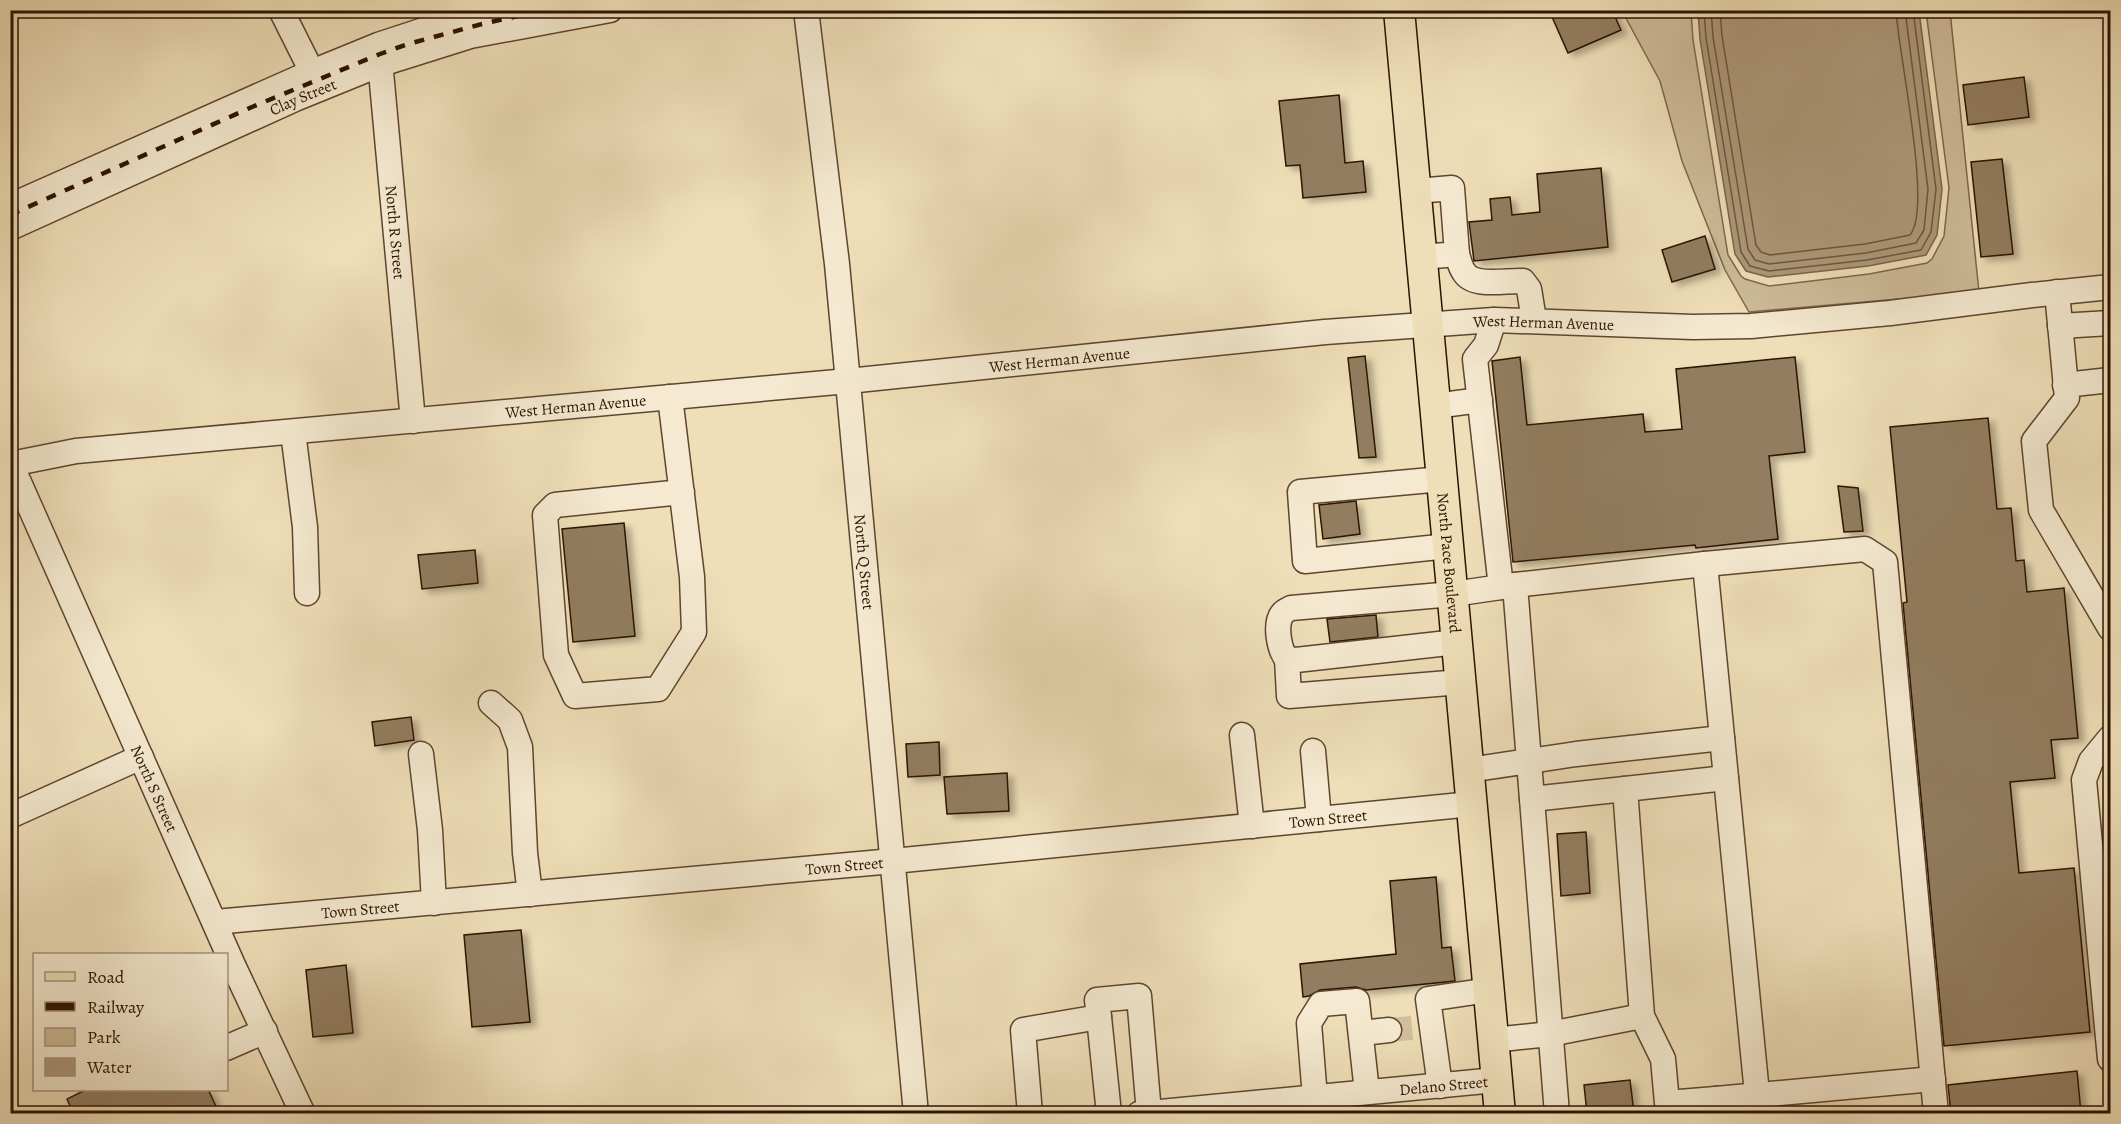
<svg xmlns="http://www.w3.org/2000/svg" width="2121" height="1124" font-family="Alegreya,serif">
	<style>
		.green { fill: #cebc99; stroke: #7e674d; stroke-width: 1.5 }
		.water { fill: #ad997a; stroke: #7a634a; stroke-width: 1.5 }
		.lines { fill: none; stroke-linecap: round; stroke-linejoin: round }
		.shore { stroke: #6d563e; stroke-width: 1.5 }
		.building { fill: #927d60; stroke: #2d1201; stroke-width: 1.5; filter: url(#shadow) }
		.minor-tunnel { stroke: #d2c09d; stroke-width: 24; stroke-dasharray: 24 12; stroke-linecap: butt }
		.minor-casing { stroke: #5e452f; stroke-width: 27 }
		.major-casing { stroke: #2d1201; stroke-width: 33 }
		.minor { stroke: #f5ead1; stroke-width: 24 }
		.major { stroke: #efdfb8; stroke-width: 30 }
		.rail { stroke: #2d1201; stroke-width: 4.5; stroke-dasharray: 10 10; stroke-linecap: butt }
		.labels { text-anchor: middle; stroke-width: 4.5; stroke-linejoin: round; paint-order: stroke }
		.street-label { font-size: 16px; fill: #2d1201; stroke: #f5ead1 }
	</style>
	<defs>
		<filter id="shadow"><feDropShadow dx="6" dy="4" stdDeviation="3" flood-color="#0004"/></filter>
	</defs>
	<rect width="100%" height="100%" fill="#efdfb8"/>
	<filter id="stains"><feTurbulence type="fractalNoise" baseFrequency=".00333" numOctaves="4"/><feColorMatrix values="0 0 0 0 .2 0 0 0 0 .09 0 0 0 0 .02 0 0 0 .5 -.17"/></filter>
	<radialGradient id="worn" r=".72"><stop offset=".6" stop-color="#630" stop-opacity="0"/><stop offset="1" stop-color="#630" stop-opacity=".3"/></radialGradient>
	<!-- green -->
	<path class="green" d="M 1622,11 L 1691,11 L 1693,40 L 1728,255 L 1741,276 L 1745,279 L 1769,286 L 1869,274 L 1927,263 L 1932,259 L 1944,236 L 1949,188 L 1926,11 L 1950,11 L 1979,292 L 1749,312 L 1725,270 L 1682,161 L 1660,81 Z"/>
	<!-- water -->
	<path class="water" d="M 1698,11 L 1919,11 L 1942,189 L 1937,235 L 1926,255 L 1868,266 L 1768,277 L 1746,271 L 1735,254 L 1700,39 Z"/>
	<g class="lines">
		<!-- shore -->
		<g class="shore">
			<path d="M 1704,10 L 1706,38 L 1741,252 L 1750,266 L 1769,271 L 1867,260 L 1921,250 L 1931,232 L 1936,189 L 1913,10"/>
			<path d="M 1711,10 L 1713,37 L 1748,249 L 1755,260 L 1769,264 L 1866,253 L 1916,243 L 1924,230 L 1928,189 L 1905,10"/>
			<path d="M 1720,10 L 1722,36 L 1756,245 L 1761,252 L 1770,255 L 1865,244 L 1910,235 C 1933,208 1898,53 1896,10"/>
		</g>
	</g>
	<!-- building -->
	<g class="building">
		<path d="M 1549,10 L 1612,10 L 1621,30 L 1568,53 Z"/>
		<path d="M 2024,77 L 2029,117 L 1968,125 L 1963,85 Z"/>
		<path d="M 1339,95 L 1345,163 L 1363,161 L 1366,192 L 1303,198 L 1300,165 L 1286,166 L 1279,101 Z"/>
		<path d="M 2002,159 L 2013,254 L 1981,257 L 1971,162 Z"/>
		<path d="M 1601,168 L 1608,247 L 1474,261 L 1469,222 L 1492,220 L 1490,199 L 1510,197 L 1512,215 L 1540,212 L 1537,174 Z"/>
		<path d="M 1705,236 L 1715,269 L 1672,282 L 1662,250 Z"/>
		<path d="M 1365,356 L 1376,457 L 1359,458 L 1348,358 Z"/>
		<path d="M 1520,357 L 1527,425 L 1643,414 L 1645,432 L 1682,429 L 1676,369 L 1795,357 L 1805,452 L 1769,456 L 1778,539 L 1696,548 L 1695,545 L 1513,562 L 1492,361 Z"/>
		<path d="M 1988,418 L 1997,509 L 2011,508 L 2016,561 L 2024,560 L 2027,592 L 2064,588 L 2078,738 L 2051,740 L 2055,778 L 2010,782 L 2019,873 L 2074,868 L 2090,1032 L 1944,1046 L 1903,603 L 1907,602 L 1890,427 Z"/>
		<path d="M 1838,486 L 1858,488 L 1863,531 L 1844,532 Z"/>
		<path d="M 1356,501 L 1360,534 L 1323,539 L 1319,505 Z"/>
		<path d="M 624,523 L 635,636 L 573,642 L 562,529 Z"/>
		<path d="M 475,550 L 478,583 L 422,589 L 418,555 Z"/>
		<path d="M 1376,615 L 1378,637 L 1330,642 L 1327,619 Z"/>
		<path d="M 411,717 L 414,740 L 375,746 L 372,722 Z"/>
		<path d="M 939,742 L 940,775 L 908,777 L 906,744 Z"/>
		<path d="M 1007,773 L 1009,811 L 947,814 L 944,777 Z"/>
		<path d="M 1586,832 L 1590,893 L 1561,896 L 1557,834 Z"/>
		<path d="M 1436,877 L 1442,948 L 1451,947 L 1455,981 L 1366,990 L 1356,987 L 1320,990 L 1309,996 L 1303,997 L 1300,964 L 1396,954 L 1390,881 Z"/>
		<path d="M 521,930 L 530,1022 L 472,1027 L 464,935 Z"/>
		<path d="M 346,965 L 353,1033 L 313,1037 L 306,970 Z"/>
		<path d="M 2077,1071 L 2081,1113 L 1951,1113 L 1948,1085 Z"/>
		<path d="M 1630,1080 L 1634,1113 L 1587,1113 L 1584,1085 Z"/>
		<path d="M 87,1089 L 208,1089 L 219,1113 L 73,1113 L 67,1099 Z"/>
	</g>
	<g class="lines">
		<!-- minor-tunnel -->
		<path class="minor-tunnel" d="M 1389,1030 L 1412,1028"/>
		<!-- minor casing -->
		<g class="minor-casing">
			<g id="minor">
				<path d="M 281,10 L 312,72"/>
				<path id="s1" d="M 806,10 L 837,264 L 916,1114"/>
				<path id="s2" d="M 379,50 L 413,421"/>
				<path d="M 1416,191 L 1452,188 L 1457,254 L 1422,257"/>
				<path d="M 10,206 L 312,72 L 378,45 L 442,24 L 500,10"/>
				<path id="s3" d="M 10,228 L 295,99 L 381,64 L 470,36 L 610,10"/>
				<path d="M 1457,254 C 1459,260 1460,267 1464,272 C 1473,288 1506,280 1523,281 L 1529,289 L 1534,320"/>
				<path d="M 2057,292 L 2067,398 L 2034,441 L 2041,510 L 2110,628"/>
				<path d="M 1494,320 L 1486,345 L 1475,359 L 1501,587"/>
				<path d="M 2060,326 L 2110,323"/>
				<path d="M 2065,385 L 2110,380"/>
				<path d="M 670,397 L 692,577 L 694,632 L 658,689 L 575,696 L 556,655 L 545,515 L 555,505 L 682,492"/>
				<path d="M 1435,406 L 1480,400"/>
				<path d="M 293,432 L 305,527 L 307,593"/>
				<path id="s4" d="M 10,462 L 233,965 L 303,1114"/>
				<path id="s5" d="M 11,464 L 76,451 L 848,381 L 1325,332 L 1494,320 L 1693,327 L 1751,326 L 1890,313 L 2032,295 L 2110,287"/>
				<path d="M 1442,479 L 1300,492 L 1305,561 L 1448,546"/>
				<path d="M 1705,564 L 1759,1114"/>
				<path d="M 1457,642 L 1296,660 L 1287,659 C 1279,650 1274,623 1283,613 C 1285,611 1289,609 1291,608 L 1453,594 L 1515,585"/>
				<path d="M 1287,659 L 1289,696 L 1461,682"/>
				<path d="M 491,703 L 510,720 L 520,747 L 525,853 L 530,894"/>
				<path d="M 1242,735 L 1252,826"/>
				<path d="M 2110,738 L 2091,761 L 2084,780 L 2110,1059"/>
				<path d="M 1313,751 L 1319,819"/>
				<path d="M 421,754 L 430,830 L 434,903"/>
				<path d="M 1469,770 L 1576,754 L 1722,738"/>
				<path d="M 1625,789 L 1726,778"/>
				<path d="M 1532,799 L 1557,1114"/>
				<path d="M 10,816 L 141,757"/>
				<path id="s6" d="M 215,922 L 893,861 L 1472,804"/>
				<path d="M 1099,1017 L 1109,1114"/>
				<path d="M 1362,1033 L 1389,1030"/>
				<path d="M 1493,1040 L 1550,1034 L 1642,1016"/>
				<path d="M 226,1048 L 265,1031"/>
				<path d="M 1440,1086 L 1428,999 L 1489,990"/>
				<path d="M 1315,1098 L 1309,1023 L 1321,1004 L 1357,1001 L 1367,1092"/>
				<path d="M 1716,1099 L 1933,1079"/>
				<path d="M 1030,1114 L 1023,1030 L 1099,1017 L 1097,1000 L 1139,996 L 1149,1113"/>
				<path id="s7" d="M 1139,1114 L 1496,1080"/>
				<path d="M 1717,1114 L 1716,1099 L 1667,1103 L 1663,1059 L 1642,1016 L 1625,789 L 1532,799 L 1515,585 L 1705,564 L 1865,549 L 1885,562 L 1936,1114"/>
			</g>
		</g>
		<!-- major casing -->
		<g class="major-casing">
			<g id="major">
				<path id="s8" d="M 1399,10 L 1500,1114"/>
			</g>
		</g>
		<!-- minor -->
		<use href="#minor" class="minor"/>
		<!-- major -->
		<use href="#major" class="major"/>
		<!-- rail -->
		<path class="rail" d="M 10,215 L 252,107 L 380,54 L 408,44 L 482,24 L 545,10"/>
	</g>
	<g class="labels">
		<!-- street labels -->
		<g class="street-label">
			<text dy="6" stroke="none"><textPath href="#s3" startOffset="321">Clay Street</textPath></text>
			<text dy="6" stroke="none"><textPath href="#s2" startOffset="183">North R Street</textPath></text>
			<text dy="6" stroke="none"><textPath href="#s5" startOffset="1540">West Herman Avenue</textPath></text>
			<text dy="6" stroke="none"><textPath href="#s5" startOffset="1054">West Herman Avenue</textPath></text>
			<text dy="6" stroke="none"><textPath href="#s5" startOffset="568">West Herman Avenue</textPath></text>
			<text dy="6" stroke="none"><textPath href="#s1" startOffset="555">North Q Street</textPath></text>
			<text dy="6" stroke="none"><textPath href="#s8" startOffset="555">North Pace Boulevard</textPath></text>
			<text dy="6" stroke="none"><textPath href="#s4" startOffset="357">North S Street</textPath></text>
			<text dy="6" stroke="none"><textPath href="#s6" startOffset="1118">Town Street</textPath></text>
			<text dy="6" stroke="none"><textPath href="#s6" startOffset="632">Town Street</textPath></text>
			<text dy="6" stroke="none"><textPath href="#s6" startOffset="146">Town Street</textPath></text>
			<text dy="6" stroke="none"><textPath href="#s7" startOffset="306">Delano Street</textPath></text>
		</g>
	</g>
	<!-- margin -->
	<rect width="2121" height="1124" fill="none" stroke="#efdfb8" stroke-width="36"/>
	<rect x="12" y="12" width="2097" height="1100" fill="none" stroke="#2d1201" stroke-width="3"/>
	<rect x="18" y="18" width="2085" height="1088" fill="none" stroke="#2d1201" stroke-width="1.5"/>
	<!-- legend -->
	<rect x="33" y="953" width="195" height="138" fill="#f5ead1" stroke="#a5947e" stroke-width="1.5"/>
	<rect x="45" y="972" width="30" height="9" fill="#efdfb8" stroke="#a5947e" stroke-width="1.5"/>
	<text x="87" y="983" font-size="18" fill="#2d1201">Road</text>
	<rect x="45" y="1002" width="30" height="9" fill="#2d1201" stroke="#a5947e" stroke-width="1.5"/>
	<text x="87" y="1013" font-size="18" fill="#2d1201">Railway</text>
	<rect x="45" y="1028" width="30" height="18" fill="#cebc99" stroke="#a5947e" stroke-width="1.5"/>
	<text x="87" y="1043" font-size="18" fill="#2d1201">Park</text>
	<rect x="45" y="1058" width="30" height="18" fill="#ad997a" stroke="#a5947e" stroke-width="1.5"/>
	<text x="87" y="1073" font-size="18" fill="#2d1201">Water</text>
	<rect width="100%" height="100%" filter="url(#stains)"/>
	<rect width="100%" height="100%" fill="url(#worn)"/>
</svg>
